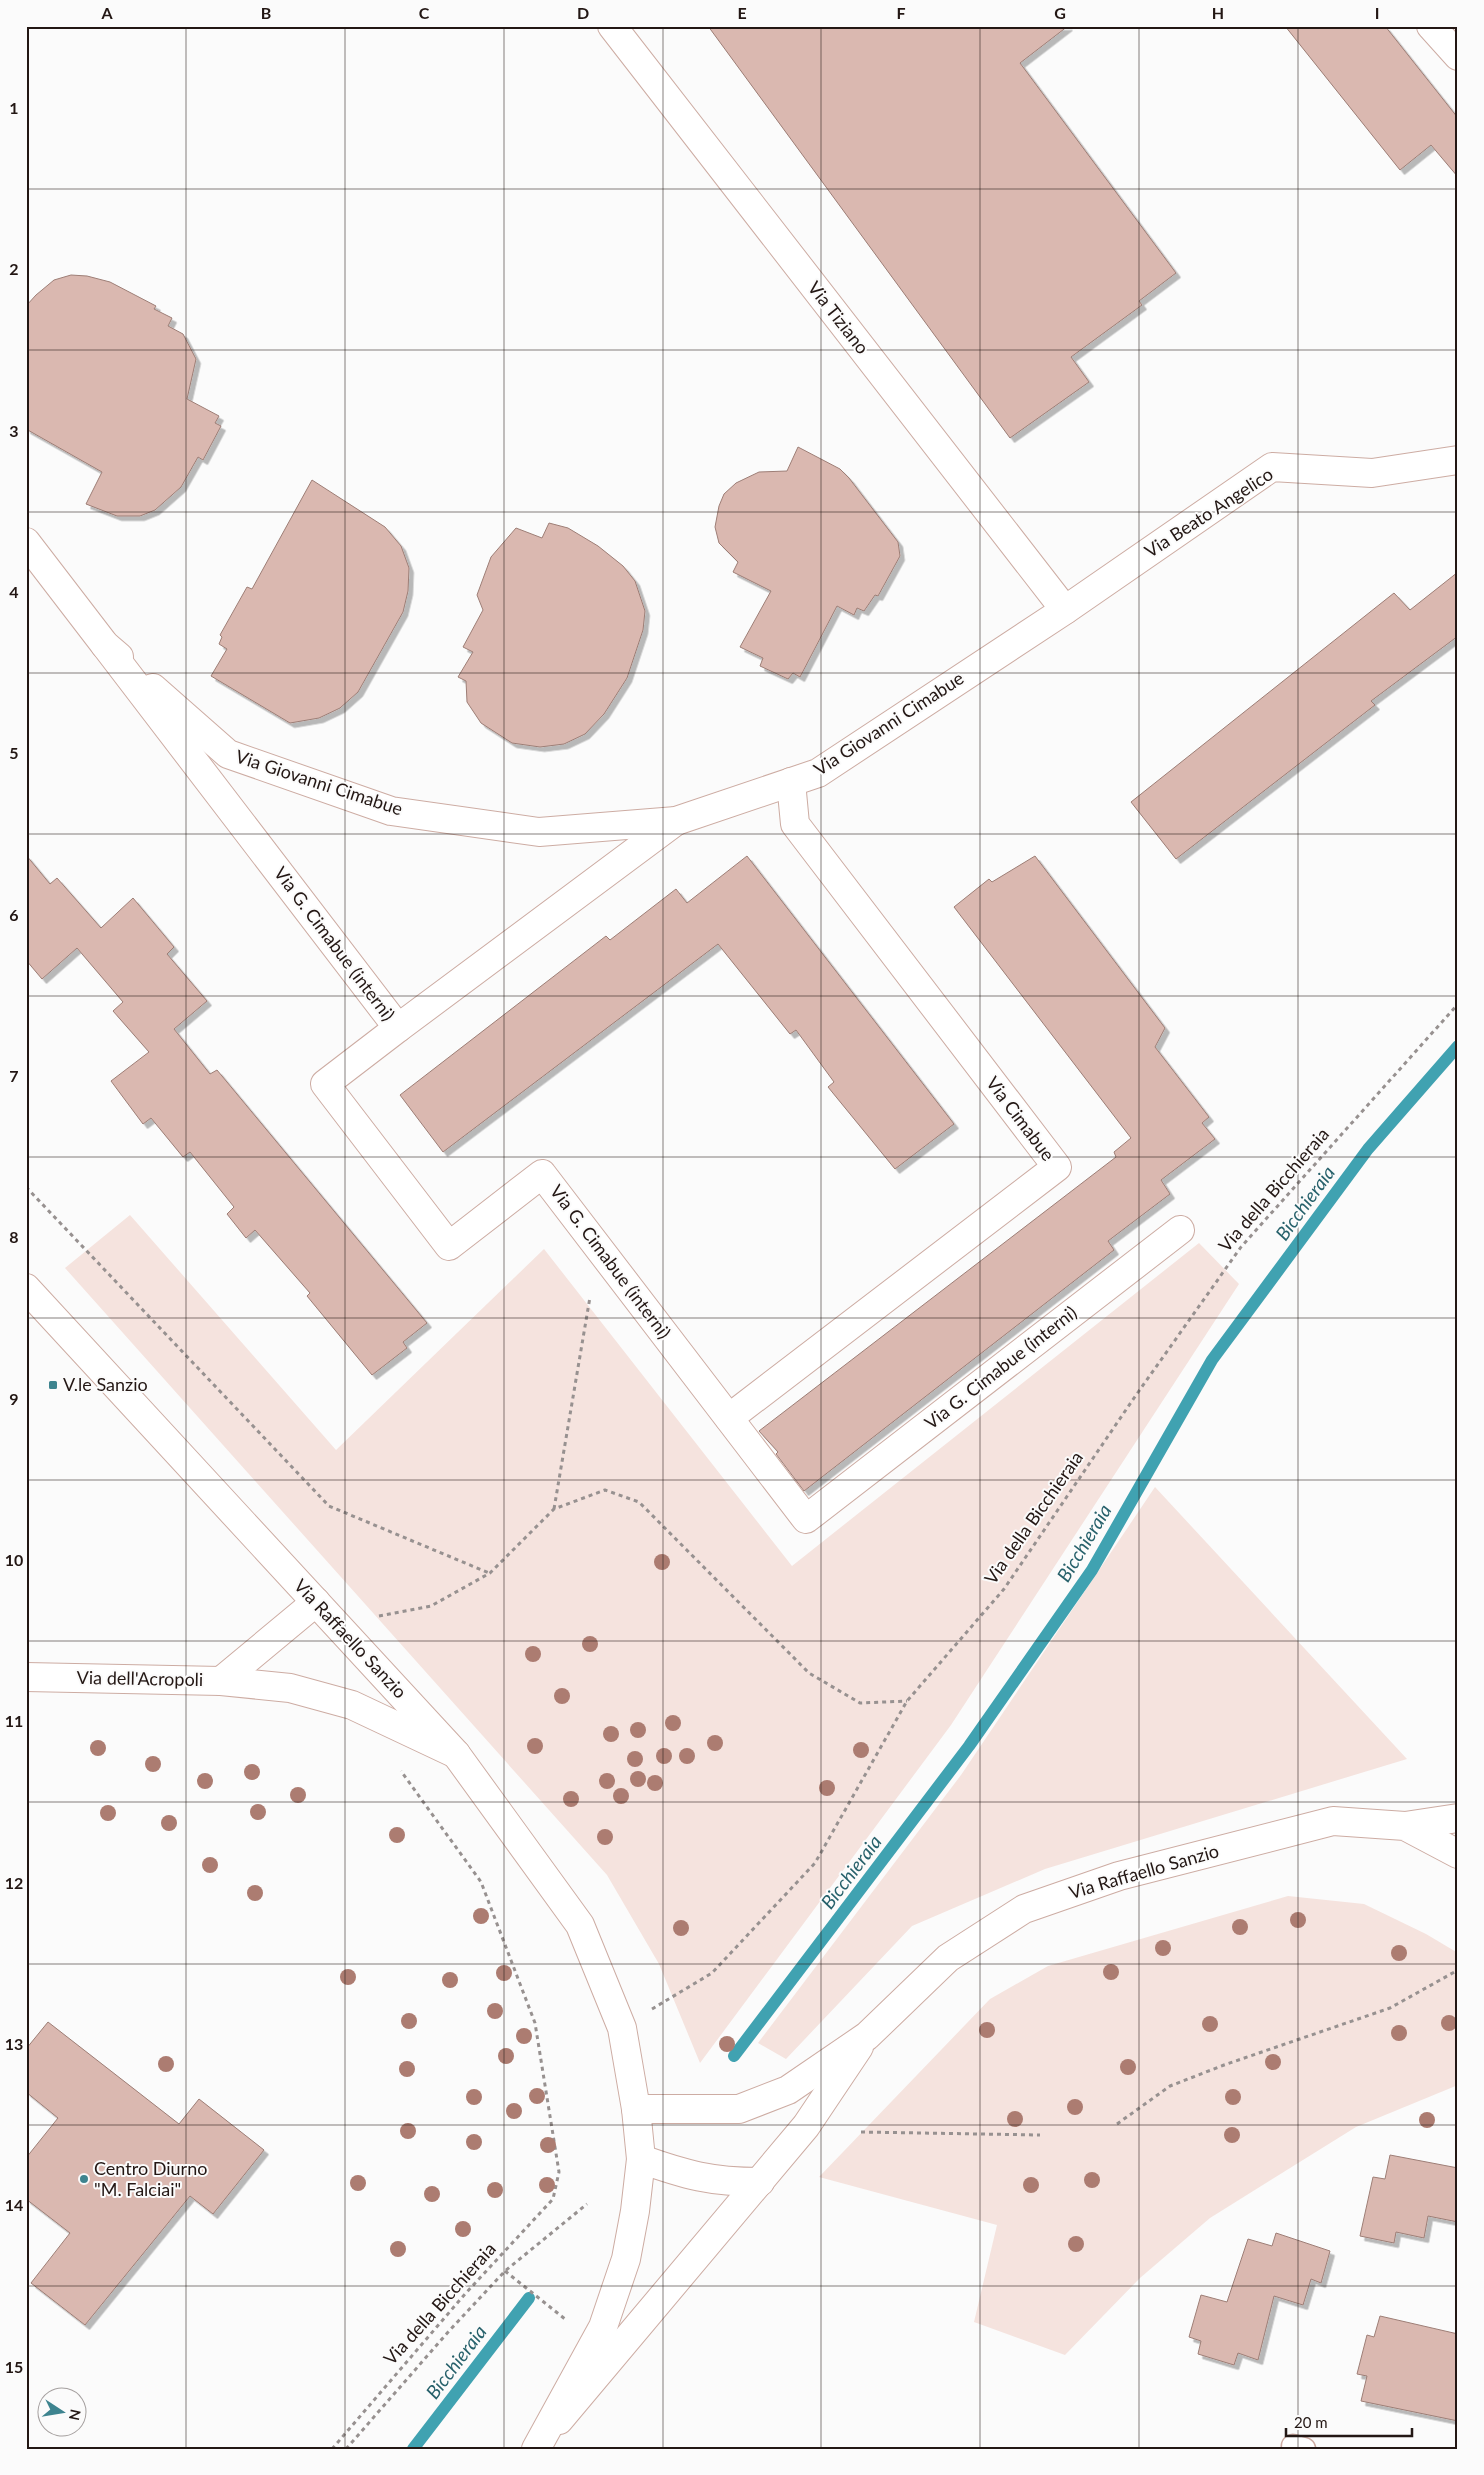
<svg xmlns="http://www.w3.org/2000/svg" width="1484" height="2475" font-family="Lato,sans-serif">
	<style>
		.green { fill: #f5e3de }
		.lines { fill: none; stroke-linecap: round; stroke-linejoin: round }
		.stream { stroke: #40a2b1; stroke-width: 12 }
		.building { fill: #dab8b0; stroke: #9d7e76; filter: url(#shadow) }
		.lane-casing { stroke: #cdaca3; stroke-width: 25 }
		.street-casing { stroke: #cdaca3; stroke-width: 30 }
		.secondary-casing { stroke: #cdaca3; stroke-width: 30 }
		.path { stroke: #979190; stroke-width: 3; stroke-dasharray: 4 4; stroke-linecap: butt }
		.lane { stroke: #fff; stroke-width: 22 }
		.street { stroke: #fff; stroke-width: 28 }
		.secondary { stroke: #fff; stroke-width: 28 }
		.tree { fill: #ac7c71 }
		.grid { fill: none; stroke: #231714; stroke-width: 1; stroke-opacity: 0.55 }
		.poi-dot { fill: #3e848f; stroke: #fbfbfb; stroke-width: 2 }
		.labels { text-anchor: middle; stroke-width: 4; stroke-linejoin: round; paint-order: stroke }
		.street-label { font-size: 18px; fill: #231714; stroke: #fbfbfb }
		.poi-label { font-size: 18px; fill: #231714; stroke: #fbfbfb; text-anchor: start }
		.water-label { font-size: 19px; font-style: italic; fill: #27616b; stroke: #fbfbfb }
		.neatline { fill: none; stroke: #231714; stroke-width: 2 }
		.grid-label { font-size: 16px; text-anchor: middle; font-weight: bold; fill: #231714 }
	</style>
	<defs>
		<filter id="shadow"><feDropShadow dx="4.5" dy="4.5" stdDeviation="0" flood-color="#0004"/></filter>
	</defs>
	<rect width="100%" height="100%" fill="#fbfbfb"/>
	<!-- green -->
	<g class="green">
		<path d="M 130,1215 L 336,1450 L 544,1249 L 792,1566 L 1199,1243 L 1239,1284 L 951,1725 L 700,2063 L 659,1964 L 607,1875 L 65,1268 Z"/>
		<path d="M 1155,1487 L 1407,1759 L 1045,1869 L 912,1926 L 786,2059 L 758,2043 L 961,1775 Z"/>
		<path d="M 1288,1896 L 1364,1904 L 1426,1934 L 1458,1953 L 1458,2085 L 1356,2127 L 1210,2218 L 1140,2278 L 1065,2355 L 974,2322 L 997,2225 L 819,2177 L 990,1999 L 1048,1966 Z"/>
	</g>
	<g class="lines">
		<!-- stream -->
		<g class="stream">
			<path d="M 734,2056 L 969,1746 L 1092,1570 L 1212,1360 L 1368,1149 L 1458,1046"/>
			<path d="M 413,2449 L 529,2298"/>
		</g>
	</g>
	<!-- building -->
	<g class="building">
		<path d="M 708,26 L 1068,26 L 1020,63 L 1176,273 L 1139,301 L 1142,305 L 1071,357 L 1089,382 L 1010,438 Z"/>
		<path d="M 1285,26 L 1385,26 L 1458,118 L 1458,177 L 1431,145 L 1400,170 Z"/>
		<path d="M 71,275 L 87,276 L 110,282 L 156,306 L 154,309 L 172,318 L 168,326 L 183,334 L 196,359 L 187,399 L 219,416 L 215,423 L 221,426 L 203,460 L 198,457 L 181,487 L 155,510 L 140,516 L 117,516 L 86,504 L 102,472 L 26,429 L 26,306 L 36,295 L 54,280 Z"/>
		<path d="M 798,447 L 840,469 L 849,478 L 898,542 L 900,556 L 878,596 L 875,595 L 864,611 L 857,608 L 854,615 L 837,606 L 800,677 L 793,673 L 788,679 L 760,666 L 763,658 L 740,647 L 771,591 L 733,572 L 738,562 L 719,543 L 715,527 L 719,506 L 724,494 L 736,483 L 759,472 L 787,471 Z"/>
		<path d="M 312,480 L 385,527 L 401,546 L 409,568 L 408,591 L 403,612 L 358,692 L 340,708 L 319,718 L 290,723 L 211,676 L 227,649 L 219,644 L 222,637 L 220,635 L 247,587 L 252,589 Z"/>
		<path d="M 549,523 L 568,528 L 598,546 L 623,566 L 635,581 L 645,611 L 643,630 L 627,678 L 604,714 L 585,734 L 564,744 L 540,747 L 512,743 L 481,723 L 467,702 L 466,681 L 458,677 L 473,652 L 463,647 L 483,610 L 477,595 L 491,557 L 516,528 L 542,538 Z"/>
		<path d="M 1458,572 L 1458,636 L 1371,701 L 1375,705 L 1176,859 L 1131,802 L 1394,593 L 1410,610 Z"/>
		<path d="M 26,855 L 50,884 L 57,878 L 101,928 L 133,898 L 174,947 L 167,954 L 207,1001 L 174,1029 L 210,1074 L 217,1070 L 427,1323 L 403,1342 L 407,1348 L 372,1375 L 307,1296 L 310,1293 L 255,1230 L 246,1238 L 227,1214 L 234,1207 L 190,1152 L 183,1157 L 151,1118 L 143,1124 L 111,1081 L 149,1052 L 113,1011 L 123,1002 L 77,948 L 42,979 L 26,960 Z"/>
		<path d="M 747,856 L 954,1124 L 895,1169 L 828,1087 L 834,1082 L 796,1030 L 790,1034 L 718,944 L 443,1152 L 400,1095 L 606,936 L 610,940 L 676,889 L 687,903 Z"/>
		<path d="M 1035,856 L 1165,1028 L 1155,1047 L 1209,1117 L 1202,1123 L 1215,1139 L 1161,1180 L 1170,1194 L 1108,1241 L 1114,1250 L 804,1491 L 776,1454 L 778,1452 L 759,1431 L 1116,1157 L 1114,1152 L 1131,1138 L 954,907 L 989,879 L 992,882 Z"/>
		<path d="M 48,2022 L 179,2124 L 199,2099 L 264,2150 L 213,2214 L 190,2196 L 85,2325 L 31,2283 L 70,2233 L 26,2199 L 26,2158 L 58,2118 L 26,2092 L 26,2049 Z"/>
		<path d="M 1390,2155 L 1458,2168 L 1458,2222 L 1428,2216 L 1424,2238 L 1396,2232 L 1394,2243 L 1360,2236 L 1373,2177 L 1385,2179 Z"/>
		<path d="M 1276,2233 L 1330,2251 L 1321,2283 L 1311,2279 L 1303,2305 L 1274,2296 L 1258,2360 L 1238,2353 L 1234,2365 L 1198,2354 L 1201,2341 L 1189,2337 L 1201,2295 L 1227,2302 L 1248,2239 L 1272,2246 Z"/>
		<path d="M 1380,2316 L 1458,2334 L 1458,2421 L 1361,2401 L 1367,2376 L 1357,2374 L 1367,2335 L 1374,2337 Z"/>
	</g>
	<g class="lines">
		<!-- lane casing -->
		<g class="lane-casing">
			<path id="lane" d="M 1293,2446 L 1304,2449"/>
		</g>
		<!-- street casing -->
		<g class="street-casing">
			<g id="street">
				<path d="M 612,26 L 1065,610"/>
				<path d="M 1431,26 L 1458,56"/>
				<path d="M 26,542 L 105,645 L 119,657"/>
				<path d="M 105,645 L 398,1028 L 325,1084 L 449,1246 L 542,1174 L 806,1519 L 1180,1230"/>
				<path d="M 153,688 L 228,754 L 391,811 L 539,832 L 676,821 L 818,773 L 1065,610 L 1272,467 L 1372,473 L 1458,460"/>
				<path d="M 398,1028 L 676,821"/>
				<path d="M 729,1418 L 1057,1167 L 795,824 L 791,782"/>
				<path d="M 26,1677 L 221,1681 L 316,1602"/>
				<path d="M 221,1681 L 290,1688 L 352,1705 L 456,1754"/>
				<path d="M 1405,1826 L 1458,1818"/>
				<path d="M 636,2109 L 739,2109 L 788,2090 L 867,2036 L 948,1958 L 1024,1909 L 1119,1876 L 1333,1821 L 1405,1826 L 1458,1854"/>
				<path d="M 641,2159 C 686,2175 711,2182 760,2182"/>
				<path d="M 559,2420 L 806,2126 L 859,2047"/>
			</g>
		</g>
		<!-- secondary casing -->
		<g class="secondary-casing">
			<path id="secondary" d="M 26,1288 L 456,1754 L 580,1925 L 622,2028 L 636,2109 L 641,2159 L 635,2211 L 626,2259 L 603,2327 L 536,2449"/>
		</g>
		<!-- path -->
		<g class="path">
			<path d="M 26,1187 L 329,1506 L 489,1573"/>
			<path d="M 554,1509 L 590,1297"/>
			<path d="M 379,1616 L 431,1606 L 490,1573 L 554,1509 L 605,1490 L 639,1502 L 809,1673 L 860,1703 L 907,1701"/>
			<path d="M 652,2009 L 712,1973 L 815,1863 L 907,1701 L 1004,1589 L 1134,1398 L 1241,1247 L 1458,1004"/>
			<path d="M 1117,2124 L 1170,2086 L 1224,2065 L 1390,2008 L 1458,1970"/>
			<path d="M 861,2132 L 1040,2135"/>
			<path d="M 505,2271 L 565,2319"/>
			<path d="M 332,2449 L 465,2294 L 553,2199 L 559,2172 L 535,2023 L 481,1882 L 401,1771"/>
			<path d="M 346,2449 L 449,2331 L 505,2271 L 587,2204"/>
		</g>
		<!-- lane -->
		<use href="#lane" class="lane"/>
		<!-- street -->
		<use href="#street" class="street"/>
		<!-- secondary -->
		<use href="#secondary" class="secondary"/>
	</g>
	<!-- trees -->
	<g class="tree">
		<circle cx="662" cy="1562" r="8"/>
		<circle cx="590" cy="1644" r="8"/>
		<circle cx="533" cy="1654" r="8"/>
		<circle cx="562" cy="1696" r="8"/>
		<circle cx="673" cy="1723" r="8"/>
		<circle cx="638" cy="1730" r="8"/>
		<circle cx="611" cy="1734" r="8"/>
		<circle cx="715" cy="1743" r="8"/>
		<circle cx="535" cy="1746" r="8"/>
		<circle cx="98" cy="1748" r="8"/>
		<circle cx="861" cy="1750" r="8"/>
		<circle cx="664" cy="1756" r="8"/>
		<circle cx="687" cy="1756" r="8"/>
		<circle cx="635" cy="1759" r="8"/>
		<circle cx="153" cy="1764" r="8"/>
		<circle cx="252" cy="1772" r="8"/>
		<circle cx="638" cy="1779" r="8"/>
		<circle cx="205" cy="1781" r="8"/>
		<circle cx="607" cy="1781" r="8"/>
		<circle cx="655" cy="1783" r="8"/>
		<circle cx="827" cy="1788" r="8"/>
		<circle cx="298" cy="1795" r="8"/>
		<circle cx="621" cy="1796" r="8"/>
		<circle cx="571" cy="1799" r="8"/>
		<circle cx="258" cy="1812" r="8"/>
		<circle cx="108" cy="1813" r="8"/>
		<circle cx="169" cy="1823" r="8"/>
		<circle cx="397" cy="1835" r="8"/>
		<circle cx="605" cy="1837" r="8"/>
		<circle cx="210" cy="1865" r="8"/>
		<circle cx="255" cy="1893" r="8"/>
		<circle cx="481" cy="1916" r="8"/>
		<circle cx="1298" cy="1920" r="8"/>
		<circle cx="1240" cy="1927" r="8"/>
		<circle cx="681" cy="1928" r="8"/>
		<circle cx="1163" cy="1948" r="8"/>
		<circle cx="1399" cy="1953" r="8"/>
		<circle cx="1111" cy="1972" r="8"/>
		<circle cx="504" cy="1973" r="8"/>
		<circle cx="348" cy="1977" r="8"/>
		<circle cx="450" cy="1980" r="8"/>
		<circle cx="495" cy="2011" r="8"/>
		<circle cx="409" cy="2021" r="8"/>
		<circle cx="1449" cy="2023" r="8"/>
		<circle cx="1210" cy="2024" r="8"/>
		<circle cx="987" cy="2030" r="8"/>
		<circle cx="1399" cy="2033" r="8"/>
		<circle cx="524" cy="2036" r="8"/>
		<circle cx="727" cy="2044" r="8"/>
		<circle cx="506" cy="2056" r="8"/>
		<circle cx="1273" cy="2062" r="8"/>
		<circle cx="166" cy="2064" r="8"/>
		<circle cx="1128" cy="2067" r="8"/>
		<circle cx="407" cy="2069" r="8"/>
		<circle cx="537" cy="2096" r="8"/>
		<circle cx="474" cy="2097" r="8"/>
		<circle cx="1233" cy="2097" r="8"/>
		<circle cx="1075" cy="2107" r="8"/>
		<circle cx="514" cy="2111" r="8"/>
		<circle cx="1015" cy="2119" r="8"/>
		<circle cx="1427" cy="2120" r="8"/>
		<circle cx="408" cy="2131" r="8"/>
		<circle cx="1232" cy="2135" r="8"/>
		<circle cx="474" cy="2142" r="8"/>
		<circle cx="548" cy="2145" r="8"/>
		<circle cx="1092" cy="2180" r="8"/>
		<circle cx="358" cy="2183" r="8"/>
		<circle cx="547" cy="2185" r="8"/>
		<circle cx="1031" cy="2185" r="8"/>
		<circle cx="495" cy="2190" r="8"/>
		<circle cx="432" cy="2194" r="8"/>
		<circle cx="463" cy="2229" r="8"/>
		<circle cx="1076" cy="2244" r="8"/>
		<circle cx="398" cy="2249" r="8"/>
	</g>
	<!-- grid -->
	<path class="grid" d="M 186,26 L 186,2449M 345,26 L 345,2449M 504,26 L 504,2449M 663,26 L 663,2449M 821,26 L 821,2449M 980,26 L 980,2449M 1139,26 L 1139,2449M 1298,26 L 1298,2449M 26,189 L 1458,189M 26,350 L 1458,350M 26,512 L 1458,512M 26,673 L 1458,673M 26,834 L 1458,834M 26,996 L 1458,996M 26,1157 L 1458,1157M 26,1318 L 1458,1318M 26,1480 L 1458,1480M 26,1641 L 1458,1641M 26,1802 L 1458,1802M 26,1964 L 1458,1964M 26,2125 L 1458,2125M 26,2286 L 1458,2286"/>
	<!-- markers -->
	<g class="poi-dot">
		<rect x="48" y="1380" width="10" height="10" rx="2.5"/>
		<circle cx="84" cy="2179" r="5"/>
	</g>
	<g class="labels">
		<!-- street labels -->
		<g class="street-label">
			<text transform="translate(838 318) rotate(52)" y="6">Via Tiziano</text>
			<text transform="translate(1209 513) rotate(-33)" y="6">Via Beato Angelico</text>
			<text transform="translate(889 724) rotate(-33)" y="6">Via Giovanni Cimabue</text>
			<text transform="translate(319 783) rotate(18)" y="6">Via Giovanni Cimabue</text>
			<text transform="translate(334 944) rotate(53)" y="6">Via G. Cimabue (interni)</text>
			<text transform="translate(1020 1119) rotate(53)" y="6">Via Cimabue</text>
			<text transform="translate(1274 1190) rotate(-49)" y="6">Via della Bicchieraia</text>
			<text transform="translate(610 1262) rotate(53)" y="6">Via G. Cimabue (interni)</text>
			<text transform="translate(1001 1368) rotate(-38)" y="6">Via G. Cimabue (interni)</text>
			<text transform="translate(1034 1518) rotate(-55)" y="6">Via della Bicchieraia</text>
			<text transform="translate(350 1639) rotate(47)" y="6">Via Raffaello Sanzio</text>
			<text transform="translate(140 1679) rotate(1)" y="6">Via dell'Acropoli</text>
			<text transform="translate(1144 1872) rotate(-16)" y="6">Via Raffaello Sanzio</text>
			<text transform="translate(440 2304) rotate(-48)" y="6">Via della Bicchieraia</text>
		</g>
		<!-- poi labels -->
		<g class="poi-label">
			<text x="63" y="1391">V.le Sanzio</text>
			<text x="94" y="2175">Centro Diurno<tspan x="94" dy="21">"M. Falciai"</tspan></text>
		</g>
		<!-- water labels -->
		<g class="water-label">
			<text transform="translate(1305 1203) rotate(-54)" y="7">Bicchieraia</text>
			<text transform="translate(1084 1543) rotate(-59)" y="7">Bicchieraia</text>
			<text transform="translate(851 1872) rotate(-53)" y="7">Bicchieraia</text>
			<text transform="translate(456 2362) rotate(-53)" y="7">Bicchieraia</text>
		</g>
	</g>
	<!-- border -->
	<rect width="1484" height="2475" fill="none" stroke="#fbfbfb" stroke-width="55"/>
	<!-- north arrow -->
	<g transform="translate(62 2412) rotate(102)"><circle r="24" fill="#fbfbfb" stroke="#a5a09f"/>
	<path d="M0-4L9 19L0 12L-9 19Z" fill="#3e848f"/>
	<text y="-8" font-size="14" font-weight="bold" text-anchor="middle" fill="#231714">N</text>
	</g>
	<!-- scale -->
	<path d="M1286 2428v8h126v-8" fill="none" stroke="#231714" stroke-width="2.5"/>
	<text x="1294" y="2428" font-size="15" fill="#231714" stroke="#fbfbfb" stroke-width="4" paint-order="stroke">20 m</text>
	<rect x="28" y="28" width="1428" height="2420" class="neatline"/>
	<g class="grid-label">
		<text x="107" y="19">A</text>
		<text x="266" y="19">B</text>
		<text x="424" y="19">C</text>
		<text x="583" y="19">D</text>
		<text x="742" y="19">E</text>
		<text x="901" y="19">F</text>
		<text x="1060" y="19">G</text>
		<text x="1218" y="19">H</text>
		<text x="1377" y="19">I</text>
		<text x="14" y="114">1</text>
		<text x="14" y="275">2</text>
		<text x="14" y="437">3</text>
		<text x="14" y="598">4</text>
		<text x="14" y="759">5</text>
		<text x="14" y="921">6</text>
		<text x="14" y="1082">7</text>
		<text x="14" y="1243">8</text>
		<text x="14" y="1405">9</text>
		<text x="14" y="1566">10</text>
		<text x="14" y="1727">11</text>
		<text x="14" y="1889">12</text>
		<text x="14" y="2050">13</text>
		<text x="14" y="2211">14</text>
		<text x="14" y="2373">15</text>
	</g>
</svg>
